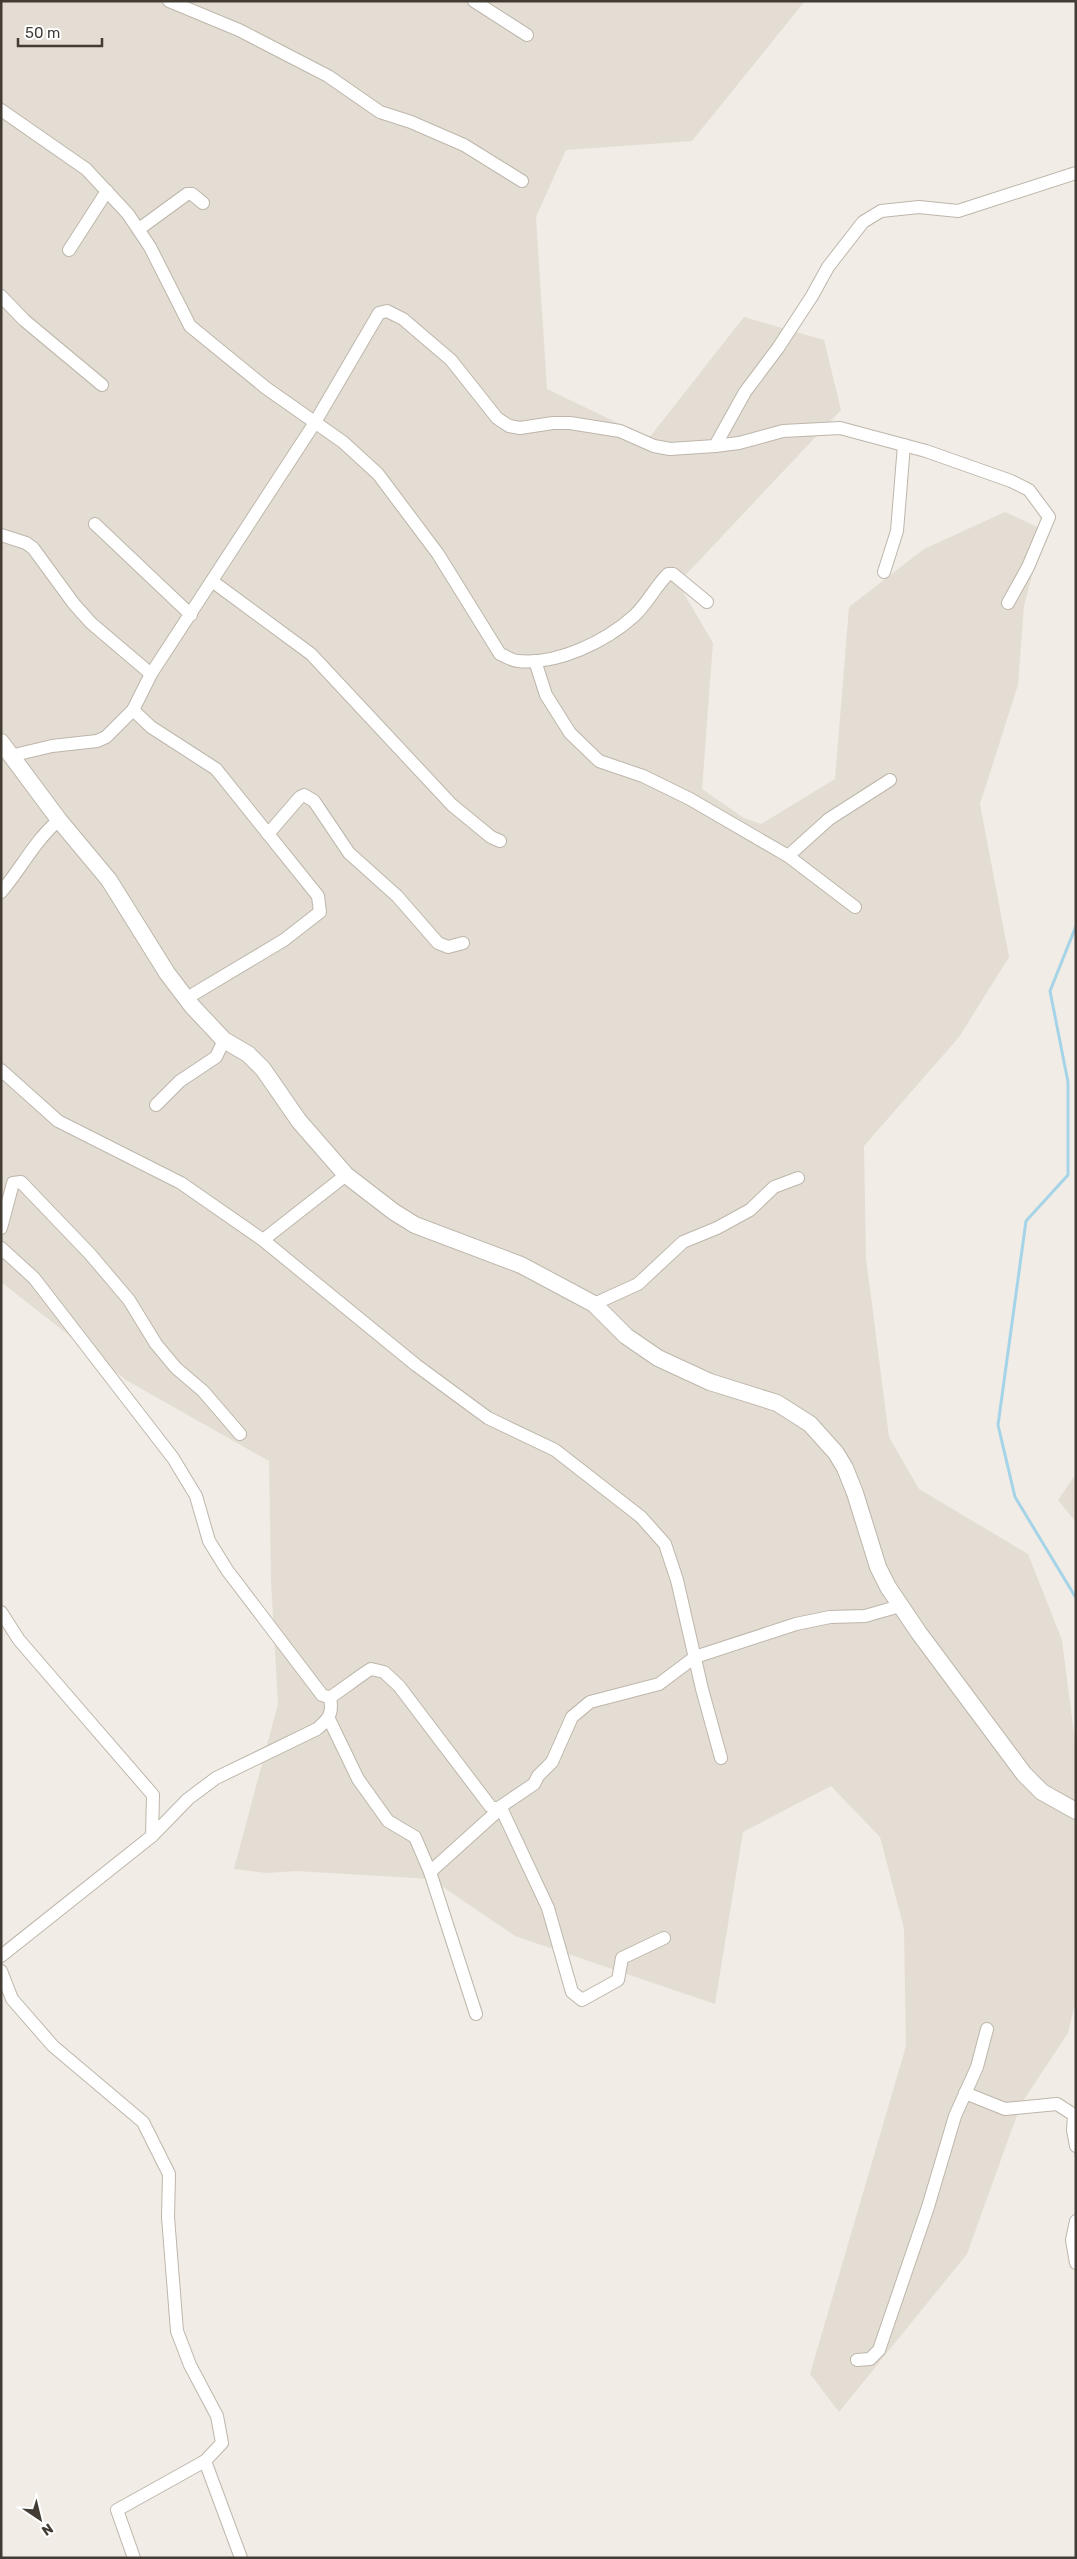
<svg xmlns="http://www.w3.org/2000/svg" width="1077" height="2559" font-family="Rubik,sans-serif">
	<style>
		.residential { fill: #e4ddd3 }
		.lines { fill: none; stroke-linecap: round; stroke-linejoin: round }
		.stream { stroke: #a5d4e9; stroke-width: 3 }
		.minor-casing { stroke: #beb6ab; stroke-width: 14 }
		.tertiary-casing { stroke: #beb6ab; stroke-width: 18 }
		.minor { stroke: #fff; stroke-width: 12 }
		.tertiary { stroke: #fff; stroke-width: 16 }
	</style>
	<rect width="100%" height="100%" fill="#f1ece5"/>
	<!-- residential -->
	<g class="residential">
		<path d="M 1,1 L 805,1 L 692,141 L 566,150 L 536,217 L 547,389 L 649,438 L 744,317 L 824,340 L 841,410 L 678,583 L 713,643 L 702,789 L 744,818 L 761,824 L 835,779 L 849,607 L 924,549 L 1005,512 L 1044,530 L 1024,606 L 1018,685 L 980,804 L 1009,957 L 959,1037 L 864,1146 L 866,1258 L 889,1437 L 919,1489 L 1028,1554 L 1062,1640 L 1076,1750 L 1076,1999 L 1068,2033 L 1021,2104 L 967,2254 L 839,2412 L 810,2374 L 906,2046 L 904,1929 L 880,1837 L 831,1786 L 743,1832 L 715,2004 L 515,1936 L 431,1879 L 296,1871 L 266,1873 L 234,1869 L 278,1704 L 271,1582 L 269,1461 L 126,1380 L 1,1282 Z"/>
		<path d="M 1076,1474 L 1076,1522 L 1058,1500 Z"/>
	</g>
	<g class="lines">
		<!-- stream -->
		<path class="stream" d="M 1076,926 L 1050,991 L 1068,1082 L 1068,1175 L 1026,1221 L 998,1425 L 1015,1497 L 1076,1598"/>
		<!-- minor casing -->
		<g class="minor-casing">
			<g id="minor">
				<path d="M 169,1 L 239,30 L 328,76 L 380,112 L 411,122 L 464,145 L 522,181"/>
				<path d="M 474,1 L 527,35"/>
				<path d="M 1,110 L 86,169 L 128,214 L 150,247 L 190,326 L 266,388 L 343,442 L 378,474 L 438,554 L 500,654 C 506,656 512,661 518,661 C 557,665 605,642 634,616 C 647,604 655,587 668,574 L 673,574 L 707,602"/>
				<path d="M 139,229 L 187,194 L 192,194 L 203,203"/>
				<path d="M 69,250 L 107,191"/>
				<path d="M 1,296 L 24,320 L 102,385"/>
				<path d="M 95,524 L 191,615"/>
				<path d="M 1,535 L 26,543 L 33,548 L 74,604 L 91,623 L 151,674"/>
				<path d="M 884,572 L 897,531 L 904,445"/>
				<path d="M 212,581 L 311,654 L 452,805 L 491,837 L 500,841"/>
				<path d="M 1008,603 L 1028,567 L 1049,517 L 1029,490 L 1011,481 L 926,451 L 840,428 L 783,431 L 739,443 L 715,446 L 745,392 L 778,348 L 812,296 L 828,267 L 863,222 L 881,211 L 919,207 L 958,211 L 1076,173"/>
				<path d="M 535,661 L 546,695 L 570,733 L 599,761 L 643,776 L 690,799 L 788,856 L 855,907"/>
				<path d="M 133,710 L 151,727 L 216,769 L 318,896 L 320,912 L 284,940 L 187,998"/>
				<path d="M 10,756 L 52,746 L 97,741 L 106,737 L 133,710 L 151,674 L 314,424 L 379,313 L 387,311 L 403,319 L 451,360 L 497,418 L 509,426 L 520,428 L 553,423 L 570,423 L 620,431 L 654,446 L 670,449 L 715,446"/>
				<path d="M 268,834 L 300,797 L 304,795 L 314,801 L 349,853 L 397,896 L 438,943 L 448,947 L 463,943"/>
				<path d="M 788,856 L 829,819 L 890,780"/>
				<path d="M 1,892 C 21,869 35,840 59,820"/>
				<path d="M 1,1070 L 58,1121 L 181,1183 L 263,1240 L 416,1365 L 488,1418 L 555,1450 L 641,1517 L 665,1544 L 677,1580 L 702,1689 L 721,1758"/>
				<path d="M 156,1105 L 180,1081 L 216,1057 L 224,1040"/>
				<path d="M 1,1228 L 13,1183 L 21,1182 L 90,1254 L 129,1300 L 156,1344 L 176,1368 L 203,1391 L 240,1434"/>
				<path d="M 263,1240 L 346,1175"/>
				<path d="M 1,1248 L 34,1278 L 173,1458 L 196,1496 L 209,1541 L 227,1570 L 322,1695 C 325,1696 327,1697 330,1697 C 334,1696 363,1673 371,1669 L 384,1672 L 399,1686 L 490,1806 L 497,1809 L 534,1784 L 538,1776 L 552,1762 L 572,1717 L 590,1702 L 659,1684 L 695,1657 L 796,1624 L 830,1617 L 865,1616 L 900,1606"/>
				<path d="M 594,1304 L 638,1284 L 683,1242 L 717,1228 L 750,1210 L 774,1187 L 798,1178"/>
				<path d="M 1,1612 L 19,1640 L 153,1795 L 152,1836 L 188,1799 L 216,1778 L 317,1729 C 330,1718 333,1713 330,1697"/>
				<path d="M 329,1719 L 358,1779 L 388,1821 L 415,1837 L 430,1872"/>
				<path d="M 1,1956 L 152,1836"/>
				<path d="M 1,1971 L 12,1999 L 53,2046 L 143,2122 L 169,2174 L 168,2217 L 177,2331 L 190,2365 L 217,2416 L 222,2443 L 205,2461 L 117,2510 L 134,2558"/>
				<path d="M 476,2014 L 430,1872 L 501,1808 L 548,1908 L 572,1992 L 582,2000 L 618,1980 L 622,1958 L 664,1938"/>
				<path d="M 965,2093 L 1005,2109 L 1057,2104 L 1074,2115 L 1073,2130 L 1076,2146"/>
				<path d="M 1076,2221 L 1072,2240 L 1076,2263"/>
				<path d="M 857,2360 L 870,2359 L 879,2350 L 928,2207 L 955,2116 L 977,2067 L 987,2029"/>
				<path d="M 205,2461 L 241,2558"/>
			</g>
		</g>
		<!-- tertiary casing -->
		<g class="tertiary-casing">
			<path id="tertiary" d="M 1,742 L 59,820 L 109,880 L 167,973 L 192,1006 L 224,1040 L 248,1054 L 263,1069 L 299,1121 L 346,1175 L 394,1212 L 415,1225 L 521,1265 L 594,1304 L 626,1336 L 658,1358 L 710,1382 L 777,1403 L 810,1424 L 836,1453 L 845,1468 L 855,1493 L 878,1567 L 888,1587 L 919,1633 L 1024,1774 L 1042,1792 L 1076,1811"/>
		</g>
		<!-- minor -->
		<use href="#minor" class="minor"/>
		<!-- tertiary -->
		<use href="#tertiary" class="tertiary"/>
	</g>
	<!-- border -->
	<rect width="1077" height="2559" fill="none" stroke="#423c35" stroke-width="5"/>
	<!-- north arrow -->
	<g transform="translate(40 2519) rotate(145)" stroke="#ffffff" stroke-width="4" paint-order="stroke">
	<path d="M0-4L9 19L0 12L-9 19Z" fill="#423c35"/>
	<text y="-8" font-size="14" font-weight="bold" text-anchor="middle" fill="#423c35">N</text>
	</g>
	<!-- scale -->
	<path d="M18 38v8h84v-8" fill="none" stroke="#423c35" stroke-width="2.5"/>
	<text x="25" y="38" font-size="15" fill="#423c35" stroke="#ffffff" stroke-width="4" paint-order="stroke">50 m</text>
</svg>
